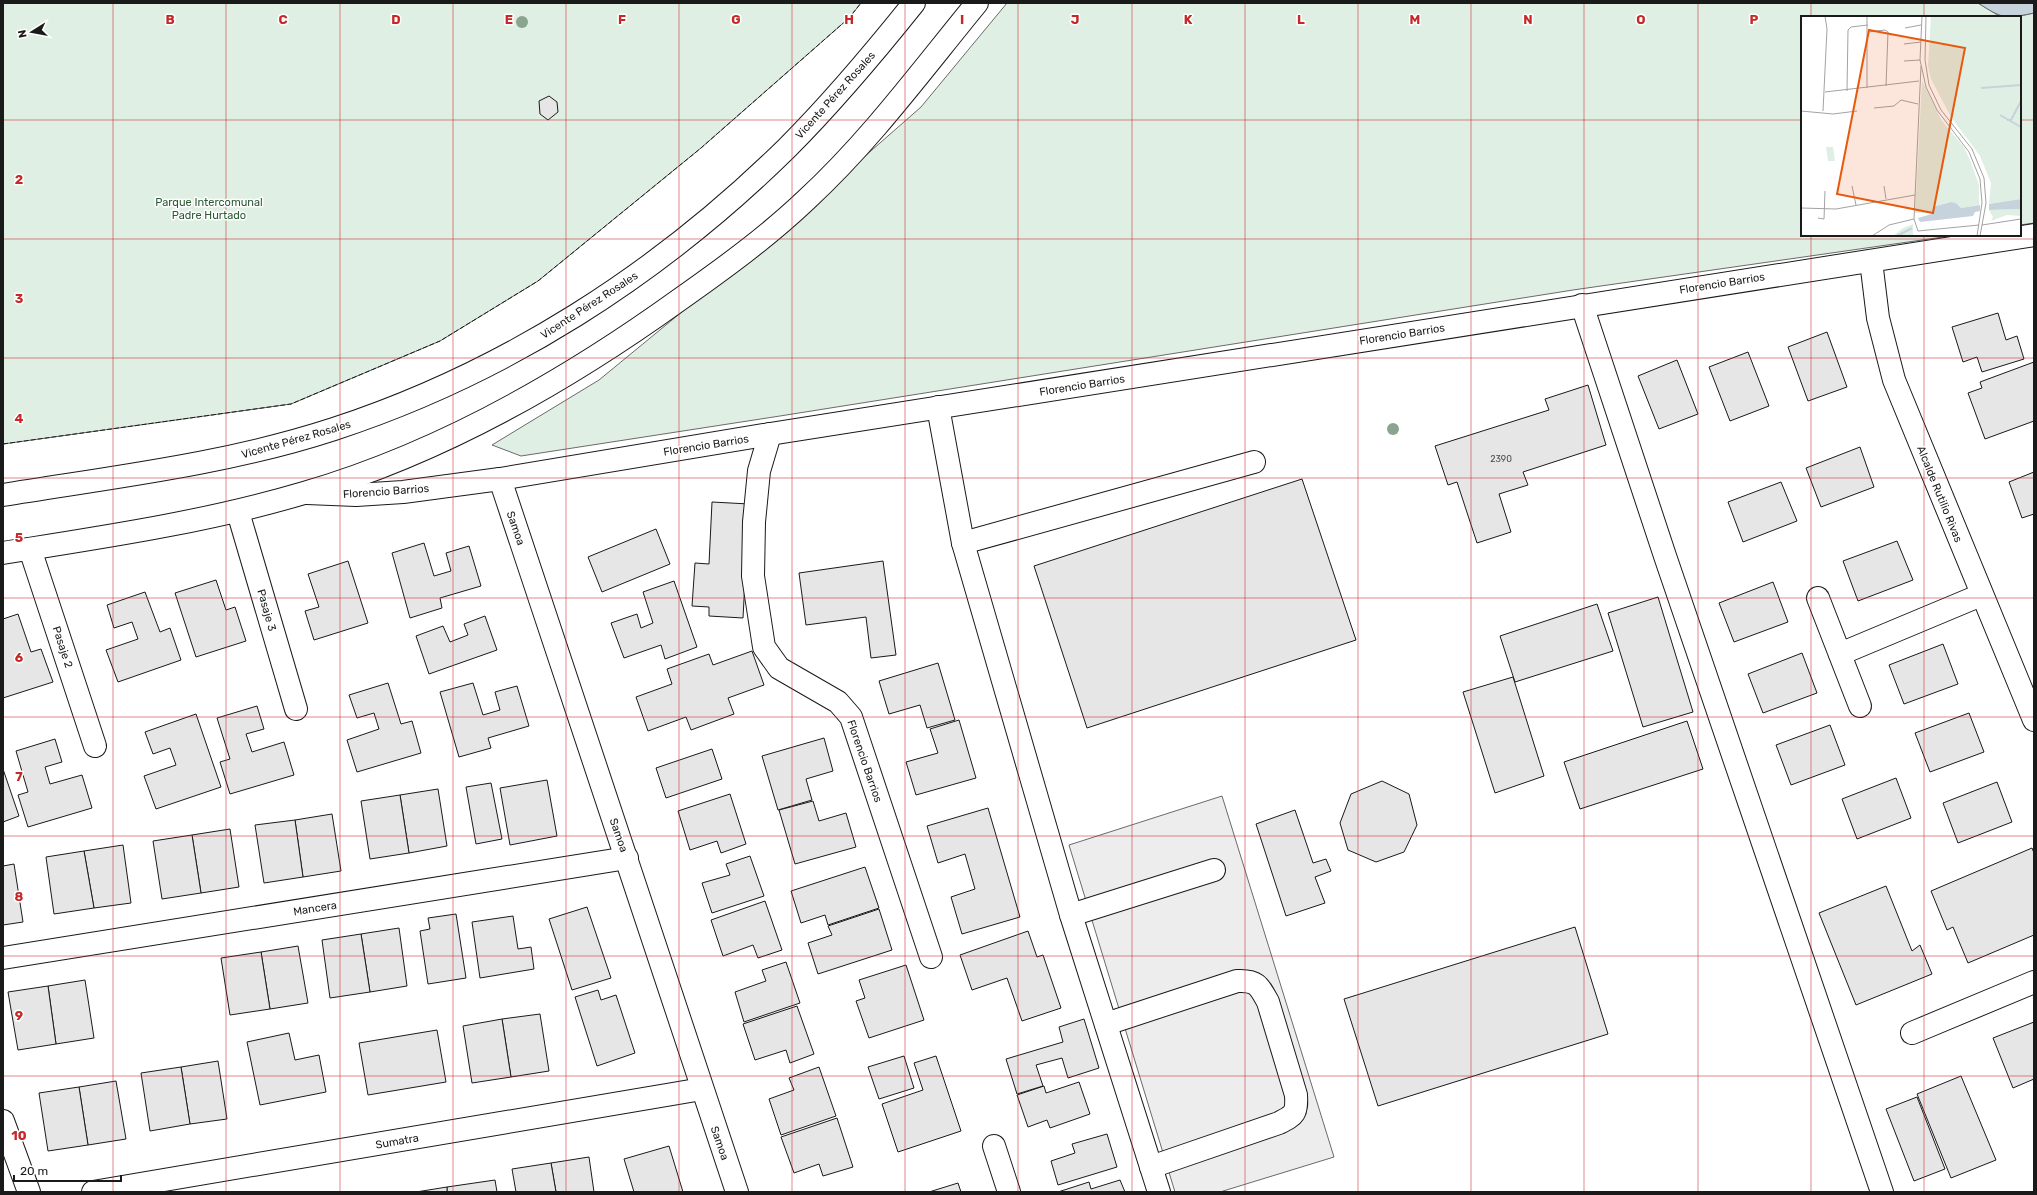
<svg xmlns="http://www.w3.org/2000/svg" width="2037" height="1195" font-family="Rubik,sans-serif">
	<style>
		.green { fill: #e0efe3; stroke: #6a6a6a }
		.parking { fill: #ededed; stroke: #6a6a6a }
		.water { fill: #c6d2dc; stroke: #6a6a6a }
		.building { fill: #e6e6e6; stroke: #1a1a1a }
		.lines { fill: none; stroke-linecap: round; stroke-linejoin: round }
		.minor-casing { stroke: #1a1a1a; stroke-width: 24 }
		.major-casing { stroke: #1a1a1a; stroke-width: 24 }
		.minor { stroke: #fff; stroke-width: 22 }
		.major { stroke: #fff; stroke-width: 22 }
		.fence { stroke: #1a1a1a; stroke-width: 1; stroke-dasharray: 5 2; stroke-linecap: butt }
		.tree { fill: #8aa48f }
		.grid { fill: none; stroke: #c62828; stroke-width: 1; stroke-opacity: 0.55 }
		.labels { text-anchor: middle; stroke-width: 3; stroke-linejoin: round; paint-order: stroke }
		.number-label { font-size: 9px; fill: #4d4d4d }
		.street-label { font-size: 11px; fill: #1a1a1a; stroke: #fff }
		.park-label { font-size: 11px; fill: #2b5a34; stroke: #fff }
		.inset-river { fill: none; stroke: #c6d2dc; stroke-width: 2 }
		.inset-road { fill: none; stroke: #a3a3a3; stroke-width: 1 }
		.view { fill: #e8590c; fill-opacity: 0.15; stroke: #e8590c; stroke-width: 2 }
		.inset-edge { fill: none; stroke: #1a1a1a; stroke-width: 2 }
		.grid-label { font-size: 13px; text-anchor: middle; font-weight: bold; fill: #c62828; stroke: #fff; stroke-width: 3; stroke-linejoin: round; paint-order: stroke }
	</style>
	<rect width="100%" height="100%" fill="#fff"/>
	<!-- green -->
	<g class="green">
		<path d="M 3,3 L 861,3 L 849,18 L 701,148 L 538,281 L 440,341 L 291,404 L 3,444 Z"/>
		<path d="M 1007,3 L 1978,3 L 2001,17 L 1802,17 L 1802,235 L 1957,235 L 1573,290 L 780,416 L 521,456 L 492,445 L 599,380 L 767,242 L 921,107 Z"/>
		<path d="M 2034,13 L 2034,223 L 2020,225 L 2020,17 L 2016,17 Z"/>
	</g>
	<!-- parking -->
	<path class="parking" d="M 1222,796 L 1334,1157 L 1220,1192 L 1175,1192 L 1069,845 Z"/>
	<!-- water -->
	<path class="water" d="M 1978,3 L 2034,3 L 2034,13 C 2004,19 2003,19 1978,3 Z"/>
	<!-- building -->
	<g class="building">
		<path d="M 549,96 L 557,102 L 558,112 L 548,120 L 540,114 L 539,101 Z"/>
		<path d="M 1998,313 L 2006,340 L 2017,336 L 2024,359 L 1982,372 L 1977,357 L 1963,362 L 1952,327 Z"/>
		<path d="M 1827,332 L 1847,387 L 1808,401 L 1788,347 Z"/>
		<path d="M 1748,352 L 1769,406 L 1730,421 L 1709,367 Z"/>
		<path d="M 1677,360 L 1698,414 L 1659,429 L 1638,376 Z"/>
		<path d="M 2034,362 L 2034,421 L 1985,439 L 1968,393 L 1982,388 L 1980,382 Z"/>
		<path d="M 1588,385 L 1606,445 L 1523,472 L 1528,485 L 1499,494 L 1511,532 L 1477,543 L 1457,482 L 1448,485 L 1435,446 L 1549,410 L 1545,399 Z"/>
		<path d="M 1860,447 L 1874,487 L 1821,507 L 1806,468 Z"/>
		<path d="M 2034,472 L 2034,514 L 2022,518 L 2009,482 Z"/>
		<path d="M 1302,479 L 1356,640 L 1087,728 L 1034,566 Z"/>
		<path d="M 1781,482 L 1797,521 L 1743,542 L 1728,502 Z"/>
		<path d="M 712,502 L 749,504 L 743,618 L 709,616 L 709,607 L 692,606 L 695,563 L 709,564 Z"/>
		<path d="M 656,529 L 670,564 L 602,592 L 588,557 Z"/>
		<path d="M 1897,541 L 1913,580 L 1858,601 L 1843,561 Z"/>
		<path d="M 424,543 L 434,576 L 451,571 L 446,553 L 469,546 L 481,586 L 440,598 L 442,608 L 410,618 L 392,553 Z"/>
		<path d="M 348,561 L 368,623 L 314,640 L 305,611 L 319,607 L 308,574 Z"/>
		<path d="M 883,561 L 896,655 L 871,658 L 866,617 L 806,625 L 799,573 Z"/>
		<path d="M 216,580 L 226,610 L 235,607 L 246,641 L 196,657 L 175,593 Z"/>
		<path d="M 674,581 L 697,647 L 665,659 L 661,645 L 624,658 L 611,623 L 637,614 L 641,628 L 653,623 L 643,592 Z"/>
		<path d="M 1773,582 L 1788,622 L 1734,642 L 1719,603 Z"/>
		<path d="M 145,592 L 160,632 L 170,628 L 181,660 L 118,682 L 106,650 L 138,639 L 132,622 L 114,628 L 107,605 Z"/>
		<path d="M 1658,597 L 1693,712 L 1643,727 L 1608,613 Z"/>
		<path d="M 1597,604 L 1613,651 L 1515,682 L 1500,636 Z"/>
		<path d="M 18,614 L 31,652 L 41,649 L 53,682 L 3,698 L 3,619 Z"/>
		<path d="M 485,616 L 497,650 L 429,674 L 416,636 L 443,626 L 450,642 L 468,635 L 464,624 Z"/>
		<path d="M 1943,644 L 1958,684 L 1904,704 L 1889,665 Z"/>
		<path d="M 752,651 L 764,685 L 728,698 L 734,714 L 691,730 L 686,717 L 648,731 L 636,697 L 672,684 L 667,669 L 709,654 L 713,665 Z"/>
		<path d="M 1802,653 L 1817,693 L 1763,713 L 1748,674 Z"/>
		<path d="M 938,663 L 955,720 L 927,728 L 920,705 L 889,714 L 879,681 Z"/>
		<path d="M 1513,677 L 1544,776 L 1495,793 L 1463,692 Z"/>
		<path d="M 388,683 L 401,724 L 412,721 L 421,753 L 357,772 L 347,740 L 379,729 L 374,713 L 357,718 L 349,695 Z"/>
		<path d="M 473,683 L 483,715 L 500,710 L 495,692 L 517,686 L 529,726 L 488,738 L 491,748 L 459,757 L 440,692 Z"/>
		<path d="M 257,706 L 264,729 L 246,734 L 252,752 L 284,742 L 294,775 L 230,794 L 220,762 L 230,759 L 217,718 Z"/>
		<path d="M 1969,713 L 1984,752 L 1930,772 L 1915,733 Z"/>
		<path d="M 196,714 L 221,787 L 156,809 L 144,776 L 176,765 L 170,748 L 153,754 L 145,732 Z"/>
		<path d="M 959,720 L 976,778 L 916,795 L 906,762 L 938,753 L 930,729 Z"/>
		<path d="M 1687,721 L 1703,769 L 1580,809 L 1564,762 Z"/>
		<path d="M 1830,725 L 1845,765 L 1791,785 L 1776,745 Z"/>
		<path d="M 824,738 L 833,771 L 806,779 L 812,800 L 778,810 L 762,756 Z"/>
		<path d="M 55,739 L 62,762 L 45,767 L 50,784 L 82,775 L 92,808 L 28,827 L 18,795 L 28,792 L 16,751 Z"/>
		<path d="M 712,749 L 722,779 L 666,798 L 656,768 Z"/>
		<path d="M 3,769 L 19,816 L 3,822 Z"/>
		<path d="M 1896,778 L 1911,818 L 1857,839 L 1842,799 Z"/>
		<path d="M 547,780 L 557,836 L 510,845 L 500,788 Z"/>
		<path d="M 1382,781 L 1409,794 L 1417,825 L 1404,852 L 1376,862 L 1348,850 L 1340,823 L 1351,794 Z"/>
		<path d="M 1997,782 L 2012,822 L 1958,843 L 1943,803 Z"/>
		<path d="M 491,783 L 502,839 L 476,844 L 466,787 Z"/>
		<path d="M 438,789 L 447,846 L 409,853 L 400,795 Z"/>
		<path d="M 730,794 L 746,844 L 721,853 L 717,841 L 690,850 L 678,811 Z"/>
		<path d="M 400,795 L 409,853 L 370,859 L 361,801 Z"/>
		<path d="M 813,801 L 819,821 L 846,813 L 856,847 L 795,864 L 779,810 Z"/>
		<path d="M 988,808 L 1020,917 L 962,934 L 951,897 L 975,889 L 965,854 L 938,863 L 927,826 Z"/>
		<path d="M 1295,810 L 1313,863 L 1326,859 L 1331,871 L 1315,877 L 1325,903 L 1286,916 L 1256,824 Z"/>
		<path d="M 332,814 L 341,871 L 303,877 L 295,820 Z"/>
		<path d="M 295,820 L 303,877 L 264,883 L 255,825 Z"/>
		<path d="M 230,829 L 239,887 L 201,893 L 192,835 Z"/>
		<path d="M 192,835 L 201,893 L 162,899 L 153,841 Z"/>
		<path d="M 123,845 L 131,903 L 94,908 L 84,851 Z"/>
		<path d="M 2032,848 L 2034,853 L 2034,935 L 1968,963 L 1953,927 L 1947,930 L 1931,891 Z"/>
		<path d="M 84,851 L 94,908 L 54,914 L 46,857 Z"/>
		<path d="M 750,856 L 764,896 L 712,913 L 702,883 L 730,875 L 726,864 Z"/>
		<path d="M 14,864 L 23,922 L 3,925 L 3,866 Z"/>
		<path d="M 865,867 L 879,908 L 828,925 L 825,915 L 801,923 L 791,891 Z"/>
		<path d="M 1886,886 L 1912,951 L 1920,945 L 1932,974 L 1856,1005 L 1819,913 Z"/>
		<path d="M 765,901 L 782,950 L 758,958 L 753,945 L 723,956 L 711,920 Z"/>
		<path d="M 587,907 L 611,978 L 572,990 L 549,919 Z"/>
		<path d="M 879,909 L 892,950 L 818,974 L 808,943 L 832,935 L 828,926 Z"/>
		<path d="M 456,914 L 466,978 L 428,984 L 420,931 L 430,929 L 428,918 Z"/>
		<path d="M 513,916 L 518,949 L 531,947 L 534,969 L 480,978 L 472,922 Z"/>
		<path d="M 1575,927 L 1608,1034 L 1378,1106 L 1344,999 Z"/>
		<path d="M 399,928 L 407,986 L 370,992 L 361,934 Z"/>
		<path d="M 1028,931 L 1037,957 L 1043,955 L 1061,1008 L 1022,1021 L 1007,978 L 972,990 L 960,955 Z"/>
		<path d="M 361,934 L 370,992 L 330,998 L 322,940 Z"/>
		<path d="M 298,946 L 308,1003 L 270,1009 L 261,952 Z"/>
		<path d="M 261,952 L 270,1009 L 230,1015 L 221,958 Z"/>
		<path d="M 786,962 L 800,1003 L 744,1022 L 735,992 L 766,981 L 762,970 Z"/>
		<path d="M 906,965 L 924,1020 L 869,1038 L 856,1001 L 865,998 L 859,980 Z"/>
		<path d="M 85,980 L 94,1038 L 56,1044 L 48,986 Z"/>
		<path d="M 48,986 L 56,1044 L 18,1050 L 8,992 Z"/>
		<path d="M 598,990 L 601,1000 L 616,995 L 635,1053 L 597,1066 L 575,997 Z"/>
		<path d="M 797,1006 L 814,1054 L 790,1063 L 786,1050 L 755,1060 L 743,1024 Z"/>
		<path d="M 540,1014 L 549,1071 L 511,1077 L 502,1019 Z"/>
		<path d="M 502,1019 L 511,1077 L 472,1083 L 463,1026 Z"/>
		<path d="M 1084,1019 L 1099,1068 L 1068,1078 L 1062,1058 L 1036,1065 L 1043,1086 L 1017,1094 L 1006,1059 L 1063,1042 L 1059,1027 Z"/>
		<path d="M 2034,1022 L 2034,1079 L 2013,1088 L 1993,1038 Z"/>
		<path d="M 437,1030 L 446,1082 L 368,1095 L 359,1043 Z"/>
		<path d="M 289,1033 L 295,1060 L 319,1055 L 326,1092 L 260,1105 L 247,1042 Z"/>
		<path d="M 904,1056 L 914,1088 L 879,1099 L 868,1067 Z"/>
		<path d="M 936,1056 L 961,1131 L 898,1152 L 882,1104 L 923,1090 L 914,1063 Z"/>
		<path d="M 218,1061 L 227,1119 L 190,1124 L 181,1067 Z"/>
		<path d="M 181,1067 L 190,1124 L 150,1131 L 141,1073 Z"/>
		<path d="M 819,1067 L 836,1116 L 781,1135 L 769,1099 L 794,1090 L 789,1078 Z"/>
		<path d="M 1961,1076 L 1996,1160 L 1951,1178 L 1917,1094 Z"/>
		<path d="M 116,1081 L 126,1139 L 88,1145 L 79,1087 Z"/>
		<path d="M 1079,1082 L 1090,1114 L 1050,1128 L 1047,1120 L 1028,1127 L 1017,1095 L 1044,1086 L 1046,1093 Z"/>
		<path d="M 79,1087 L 88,1145 L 48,1151 L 39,1093 Z"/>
		<path d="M 1917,1097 L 1945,1169 L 1914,1181 L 1886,1109 Z"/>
		<path d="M 837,1118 L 853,1167 L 823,1176 L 819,1164 L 794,1173 L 781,1137 Z"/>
		<path d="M 1107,1134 L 1117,1167 L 1058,1185 L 1051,1161 L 1075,1153 L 1072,1144 Z"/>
		<path d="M 669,1146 L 683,1192 L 634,1192 L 624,1159 Z"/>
		<path d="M 589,1157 L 594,1192 L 556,1192 L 551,1163 Z"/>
		<path d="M 551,1163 L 556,1192 L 516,1192 L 512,1169 Z"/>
		<path d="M 495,1180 L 497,1192 L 447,1192 L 447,1187 Z"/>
		<path d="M 1120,1180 L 1125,1192 L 1058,1192 L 1089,1182 L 1091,1189 Z"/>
		<path d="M 958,1183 L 961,1192 L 929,1192 Z"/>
		<path d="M 447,1187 L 447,1192 L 416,1192 Z"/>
	</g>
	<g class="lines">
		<!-- minor casing -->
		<g class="minor-casing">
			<g id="minor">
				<path d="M 1871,261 L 1878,318 L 1894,380 L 2034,720"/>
				<path d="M 1582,305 L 1665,556 L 1882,1192"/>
				<path d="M 938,407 L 963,543 L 1071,915 L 1159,1192"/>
				<path d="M 770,434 L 759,471 L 754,522 L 753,576 L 764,647 L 779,668 L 838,702 L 851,717 L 931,957"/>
				<path d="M 500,479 L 737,1192"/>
				<path d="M 307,493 L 356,495 L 403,492 L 500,479 L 770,434 L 2034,235"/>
				<path d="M 238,512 L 296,709"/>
				<path d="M 963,543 L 1254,462"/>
				<path d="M 30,549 L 95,746"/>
				<path d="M 1818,598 L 1860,706"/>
				<path d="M 1840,654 L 1981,595"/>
				<path d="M 1071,915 L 1214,870"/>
				<path d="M 3,958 L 627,858"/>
				<path d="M 1106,1024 L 1237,981 C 1256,980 1259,985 1268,1002 L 1296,1095 C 1297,1113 1295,1115 1279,1123 L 1151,1167"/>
				<path d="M 1912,1033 L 2034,982"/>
				<path d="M 3,1121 L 29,1192"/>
				<path d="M 994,1146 L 1009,1192"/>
				<path d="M 93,1192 L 702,1089"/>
			</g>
		</g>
		<!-- major casing -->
		<g class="major-casing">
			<g id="major">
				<path d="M 3,495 C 114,477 227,464 334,429 C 505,373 659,274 787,148 C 832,103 874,53 914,3"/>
				<path d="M 3,553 C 104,537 206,522 304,493 C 439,454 565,382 679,300 C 723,269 767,237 806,200 C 870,141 922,70 977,3"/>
			</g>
		</g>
		<!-- minor -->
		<use href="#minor" class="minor"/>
		<!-- major -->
		<use href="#major" class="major"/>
		<!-- fence -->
		<path class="fence" d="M 3,444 L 291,404 L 440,341 L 538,281 L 701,148 L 849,18 L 861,3"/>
	</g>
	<!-- trees -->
	<g class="tree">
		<circle cx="522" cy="22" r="6"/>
		<circle cx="1393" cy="429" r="6"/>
	</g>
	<!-- grid -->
	<path class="grid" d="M 113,3 L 113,1192M 226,3 L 226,1192M 340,3 L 340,1192M 453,3 L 453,1192M 566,3 L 566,1192M 679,3 L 679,1192M 792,3 L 792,1192M 905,3 L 905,1192M 1018,3 L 1018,1192M 1132,3 L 1132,1192M 1245,3 L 1245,1192M 1358,3 L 1358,1192M 1471,3 L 1471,1192M 1584,3 L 1584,1192M 1698,3 L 1698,1192M 1811,3 L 1811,17M 1924,3 L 1924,17M 3,120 L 1802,120M 2020,120 L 2034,120M 1811,235 L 1811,1192M 1924,235 L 1924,1192M 3,239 L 2034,239M 3,358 L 2034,358M 3,478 L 2034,478M 3,598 L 2034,598M 3,717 L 2034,717M 3,836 L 2034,836M 3,956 L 2034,956M 3,1076 L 2034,1076"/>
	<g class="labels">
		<!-- number labels -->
		<g class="number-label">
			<text x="1501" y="462">2390</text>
		</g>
		<!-- street labels -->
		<g class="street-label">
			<text transform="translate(835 95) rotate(-48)" y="4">Vicente Pérez Rosales</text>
			<text transform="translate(1722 283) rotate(-9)" y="4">Florencio Barrios</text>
			<text transform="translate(589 305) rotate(-33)" y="4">Vicente Pérez Rosales</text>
			<text transform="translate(1402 334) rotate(-9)" y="4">Florencio Barrios</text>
			<text transform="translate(1082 385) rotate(-9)" y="4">Florencio Barrios</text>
			<text transform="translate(296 439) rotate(-16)" y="4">Vicente Pérez Rosales</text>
			<text transform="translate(706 445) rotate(-9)" y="4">Florencio Barrios</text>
			<text transform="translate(386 491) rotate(-4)" y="4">Florencio Barrios</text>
			<text transform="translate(1940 494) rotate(68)" y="4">Alcalde Rutilio Rivas</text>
			<text transform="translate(516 528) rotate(71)" y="4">Samoa</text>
			<text transform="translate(267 610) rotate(74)" y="4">Pasaje 3</text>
			<text transform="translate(63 647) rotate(72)" y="4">Pasaje 2</text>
			<text transform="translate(865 761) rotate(71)" y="4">Florencio Barrios</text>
			<text transform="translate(619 835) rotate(71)" y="4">Samoa</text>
			<text transform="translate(315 908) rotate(-9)" y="4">Mancera</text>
			<text transform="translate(397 1141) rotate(-10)" y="4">Sumatra</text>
			<text transform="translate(720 1143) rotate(71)" y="4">Samoa</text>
		</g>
		<!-- park labels -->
		<g class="park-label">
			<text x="209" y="206">Parque Intercomunal<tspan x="209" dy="13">Padre Hurtado</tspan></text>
		</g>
	</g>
	<!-- overview -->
	<g transform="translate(1801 16)">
		<rect width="220" height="220" fill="#fff"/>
		<path d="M 130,0 L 220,0 L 220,183 L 188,188 L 190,167 L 179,140 L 150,101 L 130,63 L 127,50 ZM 121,65 L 141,105 L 163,131 L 169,144 L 178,169 L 178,189 L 160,192 L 155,187 L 150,186 L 135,190 L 131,197 L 114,197 ZM 25,131 L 32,131 L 34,145 L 27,145 ZM 220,193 L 220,200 L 206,199 L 190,205 L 192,201 L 188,194 ZM 112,208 L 112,220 L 92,220 L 102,212 Z" fill="#e0efe3"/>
		<path d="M 220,183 L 220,193 L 188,194 L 188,188 ZM 150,186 L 155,187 L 160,192 L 179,189 L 179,195 L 174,196 L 172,200 L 119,206 L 117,202 L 134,197 L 131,197 L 131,194 L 135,190 Z" fill="#c6d2dc"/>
		<path class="inset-river" d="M 180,72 L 220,69M 199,99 L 220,111M 206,104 L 210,104 L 220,85M 96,220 L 111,212"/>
		<path class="inset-road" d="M 121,0 L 119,44 L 125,71 L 136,94 L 168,136 L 179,163 L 181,187 L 176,220M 125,0 L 124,44 L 128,69 L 140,94 L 171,133 L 183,162 L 185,187 L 179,220M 104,12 L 120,9M 67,16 L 84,14 L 87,16 L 85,70M 103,28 L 120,26M 103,45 L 119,44M 66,72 L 66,0M 46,75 L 47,14 L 50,11 L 67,9M 24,76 L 118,65M 73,92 L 93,90 L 100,84 L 117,88M 0,95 L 32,98 L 56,95M 22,95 L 26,13 L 24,0M 51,170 L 55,189M 83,170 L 85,183M 0,192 L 35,193 L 114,179M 17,202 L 23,203 L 24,175M 181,209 L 220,203M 117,215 L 113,203 L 120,50M 117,215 L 178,209M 71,220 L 88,209 L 113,203"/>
		<path class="view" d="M 68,14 L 164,32 L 132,197 L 36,178 Z"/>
		<rect width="220" height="220" class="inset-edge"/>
	</g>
	<g class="grid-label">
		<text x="170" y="24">B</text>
		<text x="283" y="24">C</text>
		<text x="396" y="24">D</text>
		<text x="509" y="24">E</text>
		<text x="622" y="24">F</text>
		<text x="736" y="24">G</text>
		<text x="849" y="24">H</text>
		<text x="962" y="24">I</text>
		<text x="1075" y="24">J</text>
		<text x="1188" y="24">K</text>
		<text x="1301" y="24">L</text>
		<text x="1415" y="24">M</text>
		<text x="1528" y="24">N</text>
		<text x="1641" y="24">O</text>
		<text x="1754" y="24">P</text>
		<text x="19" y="184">2</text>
		<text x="19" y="303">3</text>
		<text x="19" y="423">4</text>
		<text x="19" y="542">5</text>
		<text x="19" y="662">6</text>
		<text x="19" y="781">7</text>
		<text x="19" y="901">8</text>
		<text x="19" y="1020">9</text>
		<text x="19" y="1140">10</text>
	</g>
	<!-- border -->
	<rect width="2037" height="1195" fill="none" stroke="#1a1a1a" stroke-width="8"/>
	<!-- north arrow -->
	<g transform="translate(32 32) rotate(259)" stroke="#ffffff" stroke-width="3" paint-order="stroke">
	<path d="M0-3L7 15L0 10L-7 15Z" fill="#1a1a1a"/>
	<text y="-6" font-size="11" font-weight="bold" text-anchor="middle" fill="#1a1a1a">N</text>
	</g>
	<!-- scale -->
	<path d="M14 1175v6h107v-6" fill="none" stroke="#1a1a1a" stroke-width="2"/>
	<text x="20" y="1175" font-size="12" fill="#1a1a1a" stroke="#ffffff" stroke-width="3" paint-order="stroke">20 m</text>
</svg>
